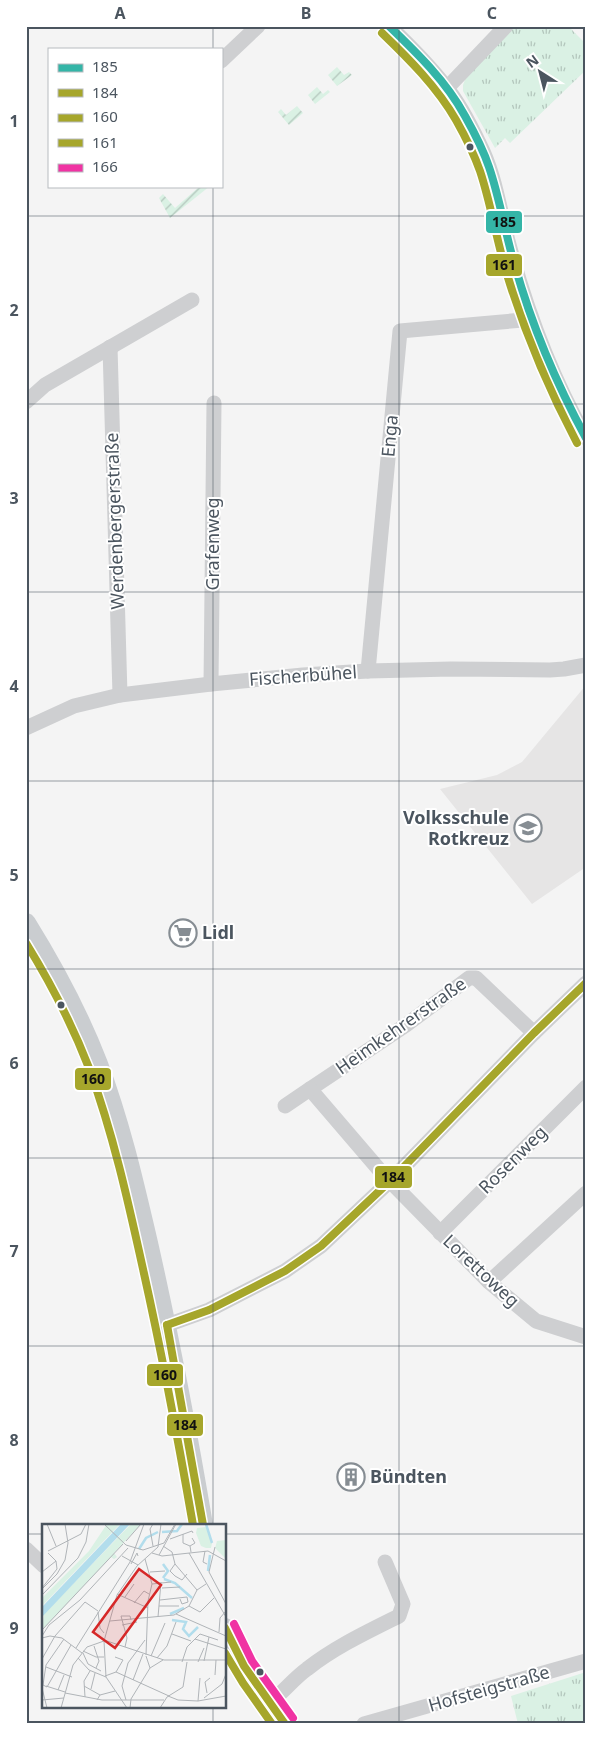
<svg xmlns="http://www.w3.org/2000/svg" width="612" height="1750" font-family="'Noto Sans',sans-serif">
	<style>
		.education { fill: #e6e5e5 }
		.grass { fill: url(#grass-tufts) }
		.garden { fill: url(#garden-furrows) }
		.lines { fill: none; stroke-linecap: round; stroke-linejoin: round }
		.minor { stroke: #cecfd1; stroke-width: 15 }
		.major { stroke: #cacdd0; stroke-width: 20 }
		.bus-1-casing { stroke: #fff; stroke-width: 11 }
		.bus-2-casing { stroke: #fff; stroke-width: 11 }
		.bus-3-casing { stroke: #fff; stroke-width: 11 }
		.bus-4-casing { stroke: #fff; stroke-width: 11 }
		.bus-5-casing { stroke: #fff; stroke-width: 11 }
		.bus-1 { stroke: #34b5a7; stroke-width: 8 }
		.bus-2 { stroke: #a6a62b; stroke-width: 8 }
		.bus-3 { stroke: #a6a62b; stroke-width: 8 }
		.bus-4 { stroke: #a6a62b; stroke-width: 8 }
		.bus-5 { stroke: #f033a3; stroke-width: 8 }
		.grid { fill: none; stroke: #4b555f; stroke-width: 1; stroke-opacity: 0.55 }
		.bus-dot { fill: #4b555f; stroke: #fff; stroke-width: 2 }
		.labels { text-anchor: middle; stroke-width: 4; stroke-linejoin: round; paint-order: stroke }
		.street-label { font-size: 18px; fill: #4b555f; stroke: #fff }
		.poi-label { font-size: 18px; font-weight: bold; fill: #4b555f; stroke: #fff; text-anchor: start }
		.inset-river { fill: none; stroke: #b2ddec; stroke-width: 2.5 }
		.inset-road { fill: none; stroke: #b0b4b8; stroke-width: 1 }
		.view { fill: #d62828; fill-opacity: 0.15; stroke: #d62828; stroke-width: 2.5 }
		.inset-edge { fill: none; stroke: #4b555f; stroke-width: 2.5 }
		.line-badge { stroke: #fff; stroke-width: 2 }
		.pale-badge-label { font-size: 14px; text-anchor: middle; font-weight: bold; fill: #111 }
		.neatline { fill: none; stroke: #4b555f; stroke-width: 2 }
		.grid-label { font-size: 16px; text-anchor: middle; font-weight: bold; fill: #4b555f }
	</style>
	<defs>
		<pattern id="grass-tufts" width="24" height="20" patternUnits="userSpaceOnUse" patternTransform="scale(1.25)"><rect width="24" height="20" fill="#daf1e4"/><path d="M3 7l-1-3M5 7V3M7 7l1-3M15 17l-1-3M17 17v-4M19 17l1-3" fill="none" stroke="#b3c6bc"/></pattern>
		<pattern id="garden-furrows" width="10" height="10" patternUnits="userSpaceOnUse" patternTransform="scale(1.25)"><rect width="10" height="10" fill="#daf1e4"/><path d="M-1 1l2-2M0 10L10 0M9 11l2-2" fill="none" stroke="#b3c6bc"/></pattern>
	</defs>
	<rect width="100%" height="100%" fill="#f4f4f4"/>
	<!-- education -->
	<path class="education" d="M 586,685 L 586,867 L 532,904 L 440,789 L 497,775 L 522,762 Z"/>
	<!-- grass -->
	<g class="grass">
		<path d="M 515,26 L 568,26 L 586,44 L 586,70 L 510,143 L 505,138 L 495,148 L 463,91 L 463,85 L 466,77 Z"/>
		<path d="M 586,1672 L 586,1724 L 518,1724 L 511,1696 Z"/>
	</g>
	<!-- garden -->
	<g class="garden">
		<path d="M 337,67 L 344,75 L 349,72 L 352,75 L 337,86 L 328,75 Z"/>
		<path d="M 317,87 L 323,94 L 328,90 L 330,92 L 315,104 L 308,95 Z"/>
		<path d="M 297,106 L 303,113 L 289,125 L 278,112 L 281,109 L 286,115 Z"/>
		<path d="M 200,186 L 210,186 L 170,218 L 159,198 L 163,194 L 175,208 Z"/>
	</g>
	<g class="lines">
		<!-- minor -->
		<g class="minor">
			<path d="M 389,26 C 409,45 429,65 446,87 C 459,103 470,124 479,143 C 495,174 499,207 508,241 C 526,309 551,376 586,438"/>
			<path d="M 221,61 L 258,26"/>
			<path d="M 447,88 L 506,26"/>
			<path d="M 110,347 L 120,695"/>
			<path d="M 26,402 L 45,385 L 192,300"/>
			<path d="M 368,671 L 400,331 L 523,320 L 531,318"/>
			<path d="M 211,684 L 214,403"/>
			<path d="M 26,728 L 74,706 L 120,695 L 211,684 L 303,675 L 368,671 L 451,669 L 550,670 L 564,669 L 586,665"/>
			<path d="M 534,1033 L 476,978 L 469,978 L 406,1025 L 310,1089 L 382,1173 L 489,1282 L 536,1321 L 586,1337"/>
			<path d="M 285,1106 L 310,1089"/>
			<path d="M 440,1233 L 586,1087"/>
			<path d="M 489,1282 L 586,1193"/>
			<path d="M 167,1325 L 209,1310 L 285,1271 L 321,1246 L 391,1180 L 534,1033 L 586,983"/>
			<path d="M 26,1549 L 44,1566"/>
			<path d="M 269,1703 C 283,1693 293,1679 307,1669 C 335,1647 367,1632 399,1616 L 403,1604 L 385,1562"/>
			<path d="M 364,1724 L 586,1661"/>
		</g>
		<!-- major -->
		<g class="major">
			<path d="M 26,923 C 54,968 79,1015 98,1064 C 120,1122 134,1183 148,1243 C 169,1336 187,1430 203,1525"/>
			<path d="M 225,1628 C 238,1664 263,1693 285,1724"/>
		</g>
		<!-- bus-1 casing -->
		<g class="bus-1-casing">
			<path id="bus-1" d="M 389,26 C 417,53 446,81 465,116 C 474,132 483,149 489,167 C 500,199 505,233 515,266 C 532,326 556,383 586,438"/>
		</g>
		<!-- bus-2 casing -->
		<g class="bus-2-casing">
			<g id="bus-2">
				<path d="M 167,1325 L 209,1310 L 285,1271 L 321,1246 L 391,1180 L 534,1033 L 586,983"/>
				<path d="M 167,1325 L 203,1525"/>
				<path d="M 225,1628 L 244,1666 L 285,1724"/>
			</g>
		</g>
		<!-- bus-3 casing -->
		<g class="bus-3-casing">
			<g id="bus-3">
				<path d="M 26,943 C 50,982 72,1024 89,1068 C 113,1133 128,1201 143,1269 C 162,1354 178,1439 193,1525"/>
				<path d="M 225,1653 L 243,1683 L 272,1724"/>
			</g>
		</g>
		<!-- bus-4 casing -->
		<g class="bus-4-casing">
			<path id="bus-4" d="M 382,33 C 409,59 437,87 456,120 C 465,136 474,154 480,171 C 491,204 496,238 506,271 C 524,331 548,388 577,443"/>
		</g>
		<!-- bus-5 casing -->
		<g class="bus-5-casing">
			<path id="bus-5" d="M 234,1624 L 252,1661 L 293,1718"/>
		</g>
		<!-- bus-1 -->
		<use href="#bus-1" class="bus-1"/>
		<!-- bus-2 -->
		<use href="#bus-2" class="bus-2"/>
		<!-- bus-3 -->
		<use href="#bus-3" class="bus-3"/>
		<!-- bus-4 -->
		<use href="#bus-4" class="bus-4"/>
		<!-- bus-5 -->
		<use href="#bus-5" class="bus-5"/>
	</g>
	<!-- grid -->
	<path class="grid" d="M 213,26 L 213,49M 399,26 L 399,1724M 213,186 L 213,1525M 26,216 L 586,216M 26,404 L 586,404M 26,592 L 586,592M 26,781 L 586,781M 26,969 L 586,969M 26,1158 L 586,1158M 26,1346 L 586,1346M 26,1534 L 44,1534M 225,1534 L 586,1534M 213,1706 L 213,1724"/>
	<!-- icons -->
	<defs>
		<g id="school-ring" transform="scale(1.4375)"><circle r="9.5" fill="#fff" stroke="#868d93" stroke-width="1.5"/><path d="M0-5L7-2L0 1L-7-2ZM-4 1L0 2.5L4 1V4Q0 6-4 4Z" fill="#868d93"/></g>
		<g id="supermarket-ring" transform="scale(1.4375)"><circle r="9.5" fill="#fff" stroke="#868d93" stroke-width="1.5"/><path d="M-6-5.5h2.5l.6 2H6L4.5 2H-2.5L-4.4-4H-6ZM-1.5 3.2a1.3 1.3 0 1 0 .1 0ZM3 3.2a1.3 1.3 0 1 0 .1 0Z" fill="#868d93"/></g>
		<g id="building-ring" transform="scale(1.4375)"><circle r="9.5" fill="#fff" stroke="#868d93" stroke-width="1.5"/><path d="M-4-6H4V6H1V3H-1V6H-4ZM-2.5-4.3h1.7v1.8h-1.7ZM.8-4.3h1.7v1.8H.8ZM-2.5-1h1.7V.8h-1.7ZM.8-1h1.7V.8H.8Z" fill="#868d93"/></g>
	</defs>
	<g fill-rule="evenodd">
		<use href="#school-ring" x="528" y="828"/>
		<use href="#supermarket-ring" x="183" y="933"/>
		<use href="#building-ring" x="351" y="1477"/>
	</g>
	<!-- markers -->
	<g class="bus-dot">
		<circle cx="470" cy="147" r="4.5"/>
		<circle cx="61" cy="1005" r="4.5"/>
		<circle cx="260" cy="1672" r="4.5"/>
	</g>
	<g class="labels">
		<!-- street labels -->
		<g class="street-label">
			<text transform="translate(390 436) rotate(-85)" y="6">Enga</text>
			<text transform="translate(115 521) rotate(-92)" y="6">Werdenbergerstraße</text>
			<text transform="translate(213 544) rotate(-90)" y="6">Grafenweg</text>
			<text transform="translate(303 676) rotate(-4)" y="6">Fischerbühel</text>
			<text transform="translate(401 1026) rotate(-35)" y="6">Heimkehrerstraße</text>
			<text transform="translate(513 1160) rotate(-45)" y="6">Rosenweg</text>
			<text transform="translate(481 1271) rotate(43)" y="6">Lorettoweg</text>
			<text transform="translate(489 1689) rotate(-16)" y="6">Hofsteigstraße</text>
		</g>
		<!-- poi labels -->
		<g class="poi-label">
			<text x="509" y="824" text-anchor="end">Volksschule<tspan x="509" dy="21">Rotkreuz</tspan></text>
			<text x="202" y="939">Lidl</text>
			<text x="370" y="1483">Bündten</text>
		</g>
	</g>
	<!-- overview -->
	<g transform="translate(42 1524)">
		<rect width="184" height="184" fill="#f4f4f4"/>
		<path d="M 65,0 L 78,0 L 0,82 L 0,74 L 47,27 ZM 89,0 L 99,0 L 72,29 L 75,33 L 72,35 L 69,33 L 0,106 L 2,90 ZM 164,3 L 170,19 L 169,24 L 164,24 L 159,22 L 154,9 L 155,4 Z" fill="#daf1e4"/>
		<path d="M 184,16 L 184,35 L 173,24 L 175,17 Z" fill="#daf1e4"/>
		<path d="M 79,0 L 88,0 L 0,93 L 0,83 Z" fill="#b2ddec"/>
		<path class="inset-river" d="M 164,0 L 170,19M 120,8 L 135,7 L 140,0M 97,25 L 104,14 L 116,8M 121,40 L 126,47 L 121,54M 166,47 L 168,31M 122,55 L 133,59 L 150,74M 128,90 L 142,84M 130,96 L 144,98 L 141,105 L 147,112 L 156,103"/>
		<path class="inset-road" d="M 5,0 L 14,22M 62,0 L 84,21 L 101,26 L 122,19 L 133,0M 141,10 L 141,19 L 148,22M 128,15 L 150,7 L 151,9M 84,17 L 99,0M 111,22 L 108,5 L 111,0M 121,22 L 130,28 L 133,40 L 155,66M 173,23 L 167,48 L 184,80M 6,27 L 39,10 L 44,0M 163,27 L 161,38 L 165,40M 149,28 L 148,22 L 153,19 L 150,14M 110,29 L 120,32 L 166,27 L 184,37M 147,29 L 184,93M 117,31 L 134,0M 80,32 L 96,41M 103,35 L 110,60 L 106,77 L 104,131M 89,40 L 95,29 L 96,32M 133,40 L 128,47 L 133,52 L 140,56 L 145,50M 0,48 L 14,37M 108,48 L 123,47M 110,60 L 129,58M 0,64 L 15,45 L 14,37 L 6,29M 120,64 L 138,63M 0,65 L 15,50 L 23,36 L 26,19 L 23,0M 75,70 L 106,84M 0,71 L 36,34 L 44,18 L 47,0M 83,73 L 92,60M 118,76 L 145,73 L 146,78 L 140,80 L 138,75M 43,78 L 56,87M 92,79 L 102,67 L 107,70M 117,82 L 137,82M 147,82 L 158,88 L 172,74M 56,88 L 58,104 L 62,109M 134,90 L 184,112M 116,93 L 119,58M 68,97 L 132,91 L 147,82 L 155,66 L 164,60M 80,101 L 95,98M 0,106 L 81,20M 177,108 L 178,94 L 184,87M 130,110 L 149,117M 0,112 L 7,101 L 38,76 L 86,24M 0,114 L 8,112 L 20,114 L 40,129M 22,115 L 4,141 L 1,161 L 5,163 L 29,121M 153,115 L 184,125M 62,116 L 122,136 L 184,136M 62,117 L 64,153 L 85,184M 52,122 L 57,137 L 54,144M 83,123 L 85,114 L 79,92 L 88,92 L 89,96M 34,124 L 88,38 L 102,0M 41,127 L 54,133 L 62,133M 41,129 L 46,140 L 59,147M 109,132 L 123,99M 73,133 L 81,136 L 74,148M 36,134 L 47,146 L 64,153M 115,134 L 125,122 L 134,98M 0,135 L 13,112 L 43,78M 162,137 L 167,113M 140,138 L 145,123 L 158,110 L 176,116M 156,138 L 162,124M 4,143 L 30,153M 108,144 L 121,136M 173,151 L 174,136M 63,152 L 74,148 L 127,172M 91,156 L 101,130M 4,162 L 23,168M 42,162 L 58,171M 0,164 L 5,184M 49,165 L 53,149M 16,166 L 22,151M 23,169 L 60,176 L 122,176M 165,169 L 163,158 L 168,154M 126,172 L 136,176 L 156,177 L 184,172M 43,173 L 42,157 L 48,147M 162,174 L 180,160 L 184,150M 0,176 L 22,174M 55,176 L 58,171 L 73,167M 84,176 L 80,162 L 86,139 L 103,116M 156,177 L 158,154M 19,184 L 31,141 L 45,123 L 62,117 L 75,71 L 95,42 L 116,23 L 119,0M 88,184 L 89,175 L 108,144 L 104,132M 118,184 L 125,173 L 141,163 L 145,138"/>
		<path class="view" d="M 97,45 L 119,61 L 73,124 L 51,108 Z"/>
		<rect width="184" height="184" class="inset-edge"/>
	</g>
	<g class="line-badge">
		<rect x="485" y="210" width="38" height="24" rx="5" fill="#34b5a7"/>
		<rect x="485" y="253" width="38" height="24" rx="5" fill="#a6a62b"/>
		<rect x="74" y="1067" width="38" height="24" rx="5" fill="#a6a62b"/>
		<rect x="374" y="1165" width="39" height="24" rx="5" fill="#a6a62b"/>
		<rect x="146" y="1363" width="38" height="24" rx="5" fill="#a6a62b"/>
		<rect x="166" y="1413" width="38" height="24" rx="5" fill="#a6a62b"/>
	</g>
	<g class="pale-badge-label">
		<text x="504" y="227">185</text>
		<text x="504" y="270">161</text>
		<text x="93" y="1084">160</text>
		<text x="393" y="1182">184</text>
		<text x="165" y="1380">160</text>
		<text x="185" y="1430">184</text>
	</g>
	<!-- border -->
	<rect width="612" height="1750" fill="none" stroke="#ffffff" stroke-width="55"/>
	<!-- legend -->
	<rect x="48" y="48" width="175" height="140" fill="#ffffff" stroke="#b7bbbf"/>
	<rect x="58" y="64" width="25" height="8" fill="#34b5a7" stroke="#b7bbbf"/>
	<text x="92" y="72" font-size="15" fill="#4b555f">185</text>
	<rect x="58" y="89" width="25" height="8" fill="#a6a62b" stroke="#b7bbbf"/>
	<text x="92" y="98" font-size="15" fill="#4b555f">184</text>
	<rect x="58" y="114" width="25" height="8" fill="#a6a62b" stroke="#b7bbbf"/>
	<text x="92" y="122" font-size="15" fill="#4b555f">160</text>
	<rect x="58" y="139" width="25" height="8" fill="#a6a62b" stroke="#b7bbbf"/>
	<text x="92" y="148" font-size="15" fill="#4b555f">161</text>
	<rect x="58" y="164" width="25" height="8" fill="#f033a3" stroke="#b7bbbf"/>
	<text x="92" y="172" font-size="15" fill="#4b555f">166</text>
	<!-- north arrow -->
	<g transform="translate(540 72) rotate(324)" stroke="#ffffff" stroke-width="4" paint-order="stroke">
	<path d="M0-4L9 19L0 12L-9 19Z" fill="#4b555f"/>
	<text y="-8" font-size="14" font-weight="bold" text-anchor="middle" fill="#4b555f">N</text>
	</g>
	<rect x="28" y="28" width="556" height="1694" class="neatline"/>
	<g class="grid-label">
		<text x="120" y="19">A</text>
		<text x="306" y="19">B</text>
		<text x="492" y="19">C</text>
		<text x="14" y="127">1</text>
		<text x="14" y="316">2</text>
		<text x="14" y="504">3</text>
		<text x="14" y="692">4</text>
		<text x="14" y="881">5</text>
		<text x="14" y="1069">6</text>
		<text x="14" y="1257">7</text>
		<text x="14" y="1446">8</text>
		<text x="14" y="1634">9</text>
	</g>
</svg>
